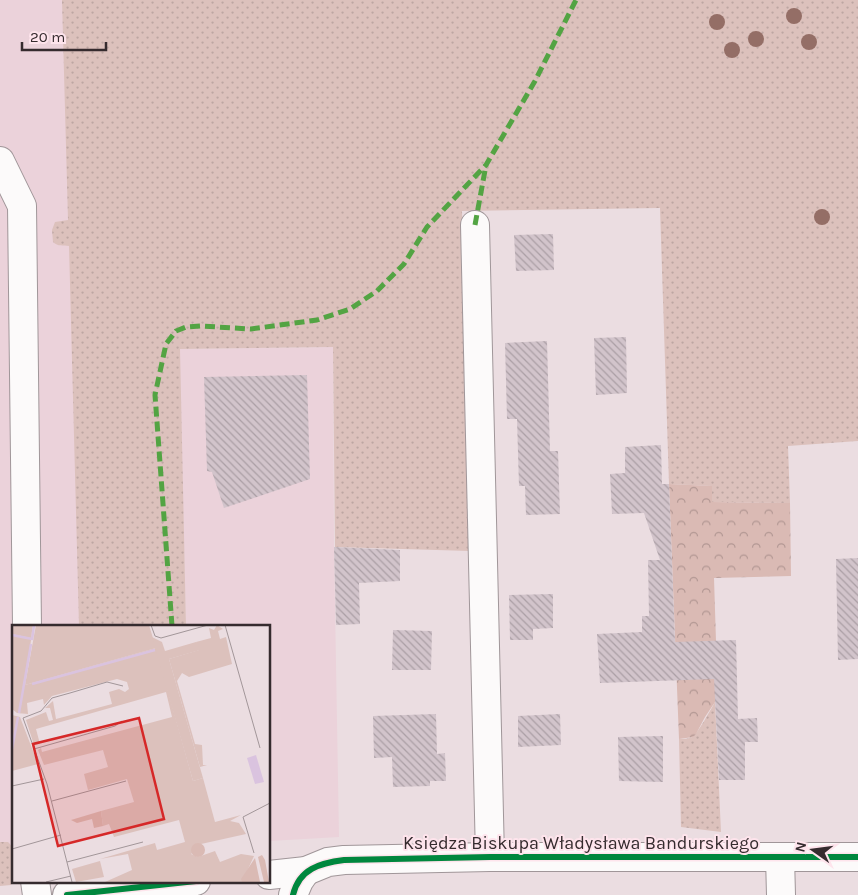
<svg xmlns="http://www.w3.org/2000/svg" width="858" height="895" font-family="Karla,sans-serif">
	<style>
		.built { fill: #ebd2da }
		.grass { fill: url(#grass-dots) }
		.forest { fill: url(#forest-crowns) }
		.building { fill: url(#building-back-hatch) }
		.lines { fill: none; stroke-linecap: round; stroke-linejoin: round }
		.minor-casing { stroke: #a09699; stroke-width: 30 }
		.minor { stroke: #fcfafa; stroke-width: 28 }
		.quiet { stroke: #53a443; stroke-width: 5; stroke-dasharray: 10 5; stroke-linecap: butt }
		.cycleway-casing { stroke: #fee4ec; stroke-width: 9 }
		.cycleway { stroke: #00873e; stroke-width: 6 }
		.tree { fill: #946e66 }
		.labels { text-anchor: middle; stroke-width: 4; stroke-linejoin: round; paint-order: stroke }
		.street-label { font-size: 18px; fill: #352b2e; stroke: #fee4ec }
		.inset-river { fill: none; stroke: #dac3df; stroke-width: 2.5 }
		.inset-road { fill: none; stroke: #a29699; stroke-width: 1 }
		.view { fill: #d62828; fill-opacity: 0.15; stroke: #d62828; stroke-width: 2.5 }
		.inset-edge { fill: none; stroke: #352b2e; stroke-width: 2.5 }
	</style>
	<defs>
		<pattern id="grass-dots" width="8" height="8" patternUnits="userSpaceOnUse" patternTransform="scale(1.25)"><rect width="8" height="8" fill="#dcc1bc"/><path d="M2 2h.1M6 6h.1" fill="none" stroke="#bda6a2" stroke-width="1.8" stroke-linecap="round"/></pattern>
		<pattern id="forest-crowns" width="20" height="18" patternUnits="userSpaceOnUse" patternTransform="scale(1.25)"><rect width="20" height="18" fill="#dabab4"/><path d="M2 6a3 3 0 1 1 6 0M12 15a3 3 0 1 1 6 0" fill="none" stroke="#b29793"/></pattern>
		<pattern id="building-back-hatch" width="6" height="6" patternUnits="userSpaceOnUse" patternTransform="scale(1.25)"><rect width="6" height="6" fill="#d2c4cb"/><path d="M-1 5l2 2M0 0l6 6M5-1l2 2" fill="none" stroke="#ab9fa5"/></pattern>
	</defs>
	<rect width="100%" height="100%" fill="#ebdde1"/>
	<!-- built -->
	<g class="built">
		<path d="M 0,0 L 73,0 L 88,626 L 14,626 L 14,854 L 0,856 Z"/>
		<path d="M 333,347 L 334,548 L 339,837 L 269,841 L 269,626 L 186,626 L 179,349 Z"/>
	</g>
	<!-- grass -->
	<g class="grass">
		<path d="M 62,0 L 858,0 L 858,441 L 788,446 L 790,503 L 712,502 L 711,486 L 669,484 L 660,208 L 462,211 L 470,551 L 335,547 L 333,347 L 180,349 L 186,626 L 79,626 L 69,246 C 63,245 58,247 53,242 L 52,230 L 55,222 L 68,220 Z"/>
		<path d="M 715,702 L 721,832 L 681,827 L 679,739 C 683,739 688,739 692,737 C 697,735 711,709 715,702 Z"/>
		<path d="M 0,842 L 8,842 C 18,850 14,874 11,885 L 0,886 Z"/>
	</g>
	<!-- forest -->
	<path class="forest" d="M 669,484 L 712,486 L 712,502 L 790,503 L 791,576 L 714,578 L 716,641 L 715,702 L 705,717 L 696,734 L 693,737 L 679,739 Z"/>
	<!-- building -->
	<g class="building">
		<path d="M 553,234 L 554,270 L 516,271 L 514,235 Z"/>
		<path d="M 626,337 L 627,393 L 596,395 L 594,338 Z"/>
		<path d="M 547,341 L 550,451 L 558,451 L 560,514 L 526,515 L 525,486 L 519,486 L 517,419 L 507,419 L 505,343 Z"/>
		<path d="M 307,375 L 310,479 L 224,508 L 212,472 L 207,471 L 204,377 Z"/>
		<path d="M 661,445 L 662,484 L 669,484 L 675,642 L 736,640 L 738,719 L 757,718 L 758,742 L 745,742 L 745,780 L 719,780 L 714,679 L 600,683 L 597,634 L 642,632 L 642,616 L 649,616 L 648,560 L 660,560 L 644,513 L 612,514 L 610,474 L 625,473 L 625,447 Z"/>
		<path d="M 334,547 L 400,550 L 400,581 L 359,583 L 360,624 L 336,625 Z"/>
		<path d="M 858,558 L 858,659 L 838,660 L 836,559 Z"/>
		<path d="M 553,594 L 553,628 L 533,629 L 533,640 L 510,640 L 509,595 Z"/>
		<path d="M 393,630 L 432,631 L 431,670 L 392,670 Z"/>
		<path d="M 436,714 L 437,754 L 445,753 L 446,781 L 430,781 L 430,786 L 393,787 L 392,757 L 374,758 L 373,716 Z"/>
		<path d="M 560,714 L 561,745 L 518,747 L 518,716 Z"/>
		<path d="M 663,736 L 663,782 L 619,781 L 618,737 Z"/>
	</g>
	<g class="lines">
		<!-- minor casing -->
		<g class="minor-casing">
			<g id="minor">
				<path d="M 0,161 L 22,206 L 27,626"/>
				<path d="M 475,225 L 490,857"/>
				<path d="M 780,857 L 781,895"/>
				<path d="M 269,875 L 306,871 L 328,862 L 344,860 L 490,857 L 858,857"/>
				<path d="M 35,881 L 37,895"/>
				<path d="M 67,895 L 196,881"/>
				<path d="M 293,895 L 299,881 L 306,871"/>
			</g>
		</g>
		<!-- minor -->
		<use href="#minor" class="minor"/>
		<!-- quiet -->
		<g class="quiet">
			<path d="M 475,225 L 486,165"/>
			<path d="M 172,626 L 155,395 L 166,344 L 176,331 L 186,327 L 201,326 L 251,329 L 317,320 L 350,309 L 377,291 L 404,264 L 427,227 L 486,165 L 535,81 L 576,0"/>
		</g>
		<!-- cycleway casing -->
		<g class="cycleway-casing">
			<g id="cycleway">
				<path d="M 67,895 L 196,881"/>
				<path d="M 293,895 C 299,869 320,863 344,860 L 490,857 L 858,857"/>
			</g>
		</g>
		<!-- cycleway -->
		<use href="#cycleway" class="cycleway"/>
	</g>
	<!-- trees -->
	<g class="tree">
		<circle cx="794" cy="16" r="8"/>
		<circle cx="717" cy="22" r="8"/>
		<circle cx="756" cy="39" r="8"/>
		<circle cx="809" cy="42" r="8"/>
		<circle cx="732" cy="50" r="8"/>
		<circle cx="822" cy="217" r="8"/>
	</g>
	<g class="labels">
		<!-- street labels -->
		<g class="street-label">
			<text x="581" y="849">Księdza Biskupa Władysława Bandurskiego</text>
		</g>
	</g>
	<!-- overview -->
	<g transform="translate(12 625)">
		<rect width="258" height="258" fill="#ebdde1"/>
		<path d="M 21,0 L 13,60 L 144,23 L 181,156 L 191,153 L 203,197 L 229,190 L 218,196 L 227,198 L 234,209 L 189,219 L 179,229 L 186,232 L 203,226 L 208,237 L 229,229 L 242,231 L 230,257 L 93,257 L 120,245 L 116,229 L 88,234 L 143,218 L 145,225 L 173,217 L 167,195 L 102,212 L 97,199 L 91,201 L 89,186 L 122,177 L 115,154 L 76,165 L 72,149 L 96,142 L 91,125 L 32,140 L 26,125 L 29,123 L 30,127 L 160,92 L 154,67 L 24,104 L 28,119 L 22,120 L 14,95 L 34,87 L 37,96 L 41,95 L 38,83 L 33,83 L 41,76 L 44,94 L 100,79 L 97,67 L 107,64 L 113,67 L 117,64 L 115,57 L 105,54 L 40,71 L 32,80 L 31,74 L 15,78 L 16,89 L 5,88 L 0,84 L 0,9 L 19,13 ZM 205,0 L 211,4 L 206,6 L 208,14 L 214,12 L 220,39 L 177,52 L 170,48 L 165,56 L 183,119 L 190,120 L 191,140 L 195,140 L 188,142 L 157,34 L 187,25 L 184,17 L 199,13 L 197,3 L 202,5 ZM 0,90 L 8,92 L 26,139 L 0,146 ZM 88,236 L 92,252 L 64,257 L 60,244 Z" fill="#dcc1bc"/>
		<path d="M 89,186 L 91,201 L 82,203 L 80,194 L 65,198 L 59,195 ZM179 225a7 7 0 1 1 14 0a7 7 0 1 1-14 0ZM 250,230 L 253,235 L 257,257 L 252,257 L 246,232 ZM 243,233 L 248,257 L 230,257 L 229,254 Z" fill="#dabab4"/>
		<path d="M 0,0 L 21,0 L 19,13 L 0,9 ZM 24,0 L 137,0 L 144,23 L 13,60 Z" fill="#dcc1bc"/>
		<path d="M 140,12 L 150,17 L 153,26 L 184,17 L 186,19 L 188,25 L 157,34 L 191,153 L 181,156 Z" fill="#dcc1bc"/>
		<path d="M 244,130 L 252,157 L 243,159 L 235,133 Z" fill="#dac3df"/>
		<path class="inset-river" d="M 0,10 L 20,14M 20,15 L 22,0M 20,59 L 143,25M 7,88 L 19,19M 0,124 L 6,92"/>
		<path class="inset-road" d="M 139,0 L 143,11 L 149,13 L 196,0M 213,0 L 248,123M 22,124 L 103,101 L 110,96M 0,161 L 32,154M 40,176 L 114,156M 0,224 L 49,210M 242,228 L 231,192 L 258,178M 55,237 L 131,217M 34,257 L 59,251M 60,257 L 35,159 L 11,93 L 29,86 L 40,73 L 58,68 L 95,57 L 111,61"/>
		<path class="view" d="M 127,93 L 152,194 L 46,221 L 21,119 Z"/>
		<rect width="258" height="258" class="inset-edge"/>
	</g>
	<!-- north arrow -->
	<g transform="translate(813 850) rotate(284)" stroke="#fee4ec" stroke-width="4" paint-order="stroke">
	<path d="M0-4L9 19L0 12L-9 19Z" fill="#352b2e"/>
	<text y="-8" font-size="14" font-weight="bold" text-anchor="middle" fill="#352b2e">N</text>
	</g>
	<!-- scale -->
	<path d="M22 42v8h84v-8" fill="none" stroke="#352b2e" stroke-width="2.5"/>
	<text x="30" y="42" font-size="15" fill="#352b2e" stroke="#fee4ec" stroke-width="4" paint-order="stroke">20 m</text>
</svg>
